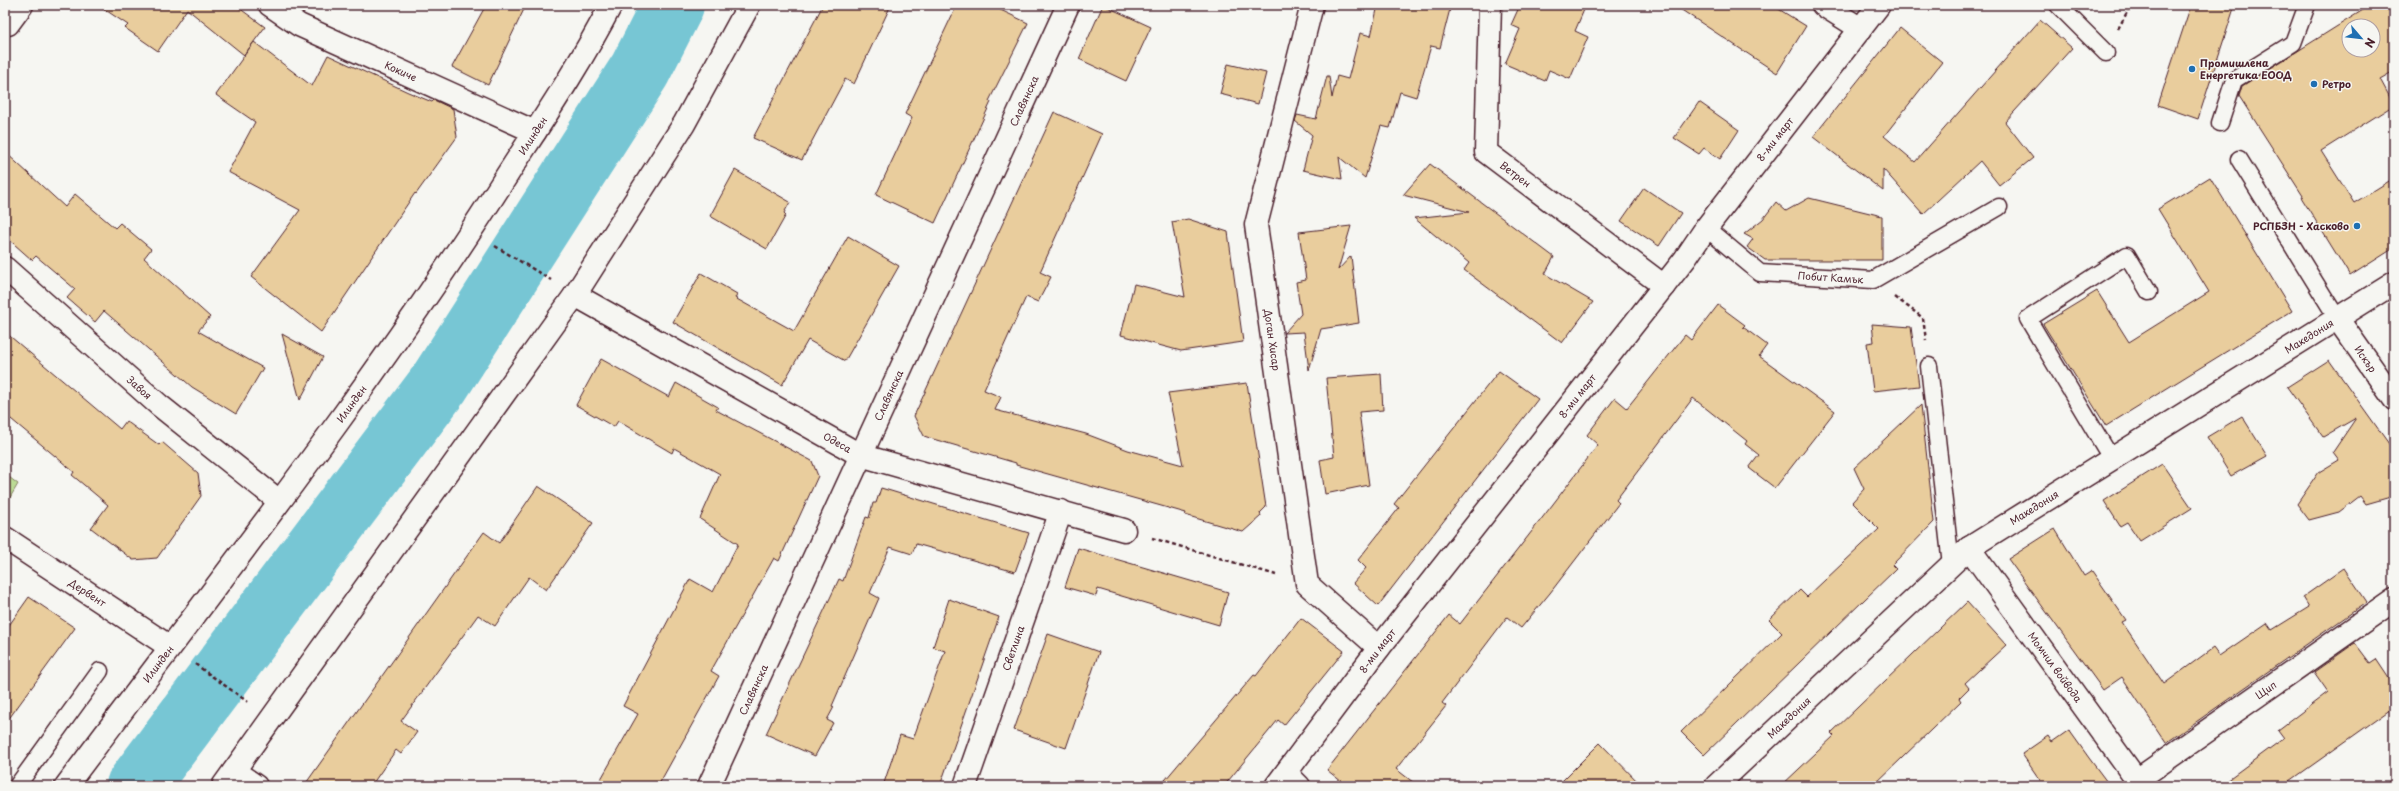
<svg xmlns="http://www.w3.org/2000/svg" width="2399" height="791" font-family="'Playpen Sans',sans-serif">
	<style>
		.green { fill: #bbdb94; stroke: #827d60 }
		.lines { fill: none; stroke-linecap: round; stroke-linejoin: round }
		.river { stroke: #77c6d4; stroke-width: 62 }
		.building { fill: #e9cd9d; stroke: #4a1f2b; fill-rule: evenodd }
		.service-casing { stroke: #4a1f2b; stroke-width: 19 }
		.minor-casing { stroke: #4a1f2b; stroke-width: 25 }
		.secondary-casing { stroke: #4a1f2b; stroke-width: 25 }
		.path { stroke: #4a1f2b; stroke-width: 2.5; stroke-dasharray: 4 3; stroke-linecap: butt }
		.service { stroke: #f6f6f2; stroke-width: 16 }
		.minor { stroke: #f6f6f2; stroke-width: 22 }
		.secondary { stroke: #f6f6f2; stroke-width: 22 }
		.poi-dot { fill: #1f6fb2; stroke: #f6f6f2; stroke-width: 1.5 }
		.labels { text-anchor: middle; stroke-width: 3; stroke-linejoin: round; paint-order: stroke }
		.poi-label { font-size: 10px; font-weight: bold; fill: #4a1f2b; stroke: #f6f6f2; text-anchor: start }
		.street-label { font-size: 10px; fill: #4a1f2b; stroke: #f6f6f2 }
	</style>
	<rect width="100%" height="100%" fill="#f6f6f2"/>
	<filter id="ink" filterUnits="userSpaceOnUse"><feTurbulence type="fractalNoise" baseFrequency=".025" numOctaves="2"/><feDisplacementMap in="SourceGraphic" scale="8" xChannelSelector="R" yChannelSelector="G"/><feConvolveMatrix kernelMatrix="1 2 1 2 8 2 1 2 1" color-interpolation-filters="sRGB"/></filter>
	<g filter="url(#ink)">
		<!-- green -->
		<path class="green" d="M 5,474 L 18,484 L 5,506 Z"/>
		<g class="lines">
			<!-- river -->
			<path class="river" d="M 137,786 L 439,384 L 640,70 L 673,5"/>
		</g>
		<!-- building -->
		<g class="building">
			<path d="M 98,5 L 235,5 L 265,27 L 244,55 L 187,9 L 158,51 L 125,28 L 128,25 Z"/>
			<path d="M 486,5 L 526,5 L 488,85 L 452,67 Z"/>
			<path d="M 823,5 L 891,5 L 854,84 L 845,79 L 802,160 L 753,138 Z"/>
			<path d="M 957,5 L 990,5 L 1028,23 L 989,101 L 991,102 L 935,223 L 876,195 L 912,118 L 905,114 Z"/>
			<path d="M 1103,5 L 1151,27 L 1126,81 L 1079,59 Z"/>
			<path d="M 1378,5 L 1451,5 L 1440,48 L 1431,46 L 1416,97 L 1400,92 L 1390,128 L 1381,126 L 1365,178 L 1339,157 L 1342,179 L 1303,170 L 1312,135 L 1295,121 L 1297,115 L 1316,119 L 1327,76 L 1329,76 L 1332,98 L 1337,76 L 1348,79 L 1360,33 L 1371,36 Z"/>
			<path d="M 1520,5 L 1586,5 L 1575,31 L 1588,37 L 1570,79 L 1549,70 L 1545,81 L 1505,64 L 1520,29 L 1511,25 Z"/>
			<path d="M 1674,5 L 1772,5 L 1806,26 L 1777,73 Z"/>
			<path d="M 2191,5 L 2235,5 L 2198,119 L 2158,105 Z"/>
			<path d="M 2371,5 L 2394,5 L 2394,71 L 2380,79 L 2394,105 L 2321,151 L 2354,203 L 2394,178 L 2394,248 L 2350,276 L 2301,197 L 2303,196 L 2239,96 L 2242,86 ZM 2349,26 L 2373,26 L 2373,50 L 2349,50 Z"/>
			<path d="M 2040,20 L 2072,48 L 2005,122 L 2033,158 L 1999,185 L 1980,161 L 1923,214 L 1883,169 L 1883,191 L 1813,137 L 1900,28 L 1942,62 L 1884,136 L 1915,162 Z"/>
			<path d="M 254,42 L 312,86 L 328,55 L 408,92 L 432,102 L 434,100 L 453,109 L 457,137 L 416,194 L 415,193 L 321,332 L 251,277 L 300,210 L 228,172 L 255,122 L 216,95 Z"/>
			<path d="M 1228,64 L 1266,73 L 1258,104 L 1220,94 Z"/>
			<path d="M 1699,102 L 1739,130 L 1720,159 L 1704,148 L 1699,154 L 1674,138 Z"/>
			<path d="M 1054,112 L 1102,134 L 1040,272 L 1051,277 L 1038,302 L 1026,297 L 984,390 L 1001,397 L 995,410 L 1086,434 L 1128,450 L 1183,465 L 1168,393 L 1247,383 L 1266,507 L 1260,513 L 1261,516 L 1243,532 L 1185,515 L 1186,513 L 1016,465 L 1016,463 L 933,439 L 924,436 L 914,416 Z"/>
			<path d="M 5,152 L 65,207 L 75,194 L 115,228 L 120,223 L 151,249 L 144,258 L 210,317 L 198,331 L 263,368 L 236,414 L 192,387 L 104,311 L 95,322 L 67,298 L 75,289 L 36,256 L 32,260 L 5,236 Z"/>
			<path d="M 1430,164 L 1554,257 L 1545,274 L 1593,302 L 1562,343 L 1464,270 L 1469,263 L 1414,218 L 1469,212 L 1403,195 Z"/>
			<path d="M 735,170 L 790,202 L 784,213 L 786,215 L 767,249 L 710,216 Z"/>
			<path d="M 2210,177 L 2292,311 L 2106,426 L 2043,324 L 2097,291 L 2129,342 L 2209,292 L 2158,209 Z"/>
			<path d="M 1644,188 L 1681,213 L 1659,246 L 1621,221 Z"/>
			<path d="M 1809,198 L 1882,216 L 1882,260 L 1765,260 L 1747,247 L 1753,239 L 1744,234 L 1763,219 L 1776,202 L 1786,211 Z"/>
			<path d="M 1188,219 L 1228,232 L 1243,342 L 1181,351 L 1121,335 L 1134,284 L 1185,297 L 1172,222 Z"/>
			<path d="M 1351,226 L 1338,270 L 1351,256 L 1359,323 L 1321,329 L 1309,370 L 1304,332 L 1284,333 L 1301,314 L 1296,282 L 1306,280 L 1299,232 Z"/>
			<path d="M 848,236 L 899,266 L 845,361 L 808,340 L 782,385 L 673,322 L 701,273 L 737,294 L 735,298 L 794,331 Z"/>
			<path d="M 1718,305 L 1745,325 L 1743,327 L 1767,345 L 1759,356 L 1835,411 L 1775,488 L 1749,468 L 1759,455 L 1745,444 L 1747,441 L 1693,398 L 1616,500 L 1619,503 L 1550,593 L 1521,628 L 1507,617 L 1442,703 L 1446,706 L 1396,769 L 1418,786 L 1347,786 L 1327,770 L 1449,615 L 1460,624 L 1553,504 L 1598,445 L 1587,435 L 1615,398 L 1627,408 L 1685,335 L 1691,340 Z"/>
			<path d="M 1872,324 L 1911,327 L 1919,386 L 1873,391 L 1867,343 L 1874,342 Z"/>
			<path d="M 5,332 L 120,429 L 126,421 L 159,445 L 162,442 L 198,473 L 201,496 L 157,558 L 133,560 L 91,528 L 108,505 L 72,475 L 74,472 L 5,414 Z"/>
			<path d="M 282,334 L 323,357 L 300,400 Z"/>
			<path d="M 601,359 L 669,397 L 676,383 L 718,407 L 716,410 L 812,461 L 818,476 L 779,561 L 774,558 L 711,671 L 719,676 L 658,786 L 597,786 L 638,714 L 623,706 L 690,579 L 713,592 L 738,544 L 700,519 L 720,474 L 674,448 L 672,453 L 618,421 L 614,427 L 576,405 Z"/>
			<path d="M 2329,360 L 2394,451 L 2394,496 L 2366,504 L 2360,496 L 2339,512 L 2309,520 L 2297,504 L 2319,472 L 2339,460 L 2333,452 L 2356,418 L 2323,437 L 2287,387 Z"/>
			<path d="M 1499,371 L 1538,399 L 1378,606 L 1353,583 L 1366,568 L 1358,560 L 1399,508 L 1394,504 Z"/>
			<path d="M 1381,374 L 1383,410 L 1359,412 L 1369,485 L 1325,494 L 1320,460 L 1334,457 L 1326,378 Z"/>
			<path d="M 1921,405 L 1934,522 L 1892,565 L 1896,569 L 1704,755 L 1681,732 L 1782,633 L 1769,620 L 1800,590 L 1807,597 L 1879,529 L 1852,502 L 1864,489 L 1854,468 Z"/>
			<path d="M 2242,416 L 2267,456 L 2231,476 L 2207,437 Z"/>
			<path d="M 2162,464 L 2192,508 L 2140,541 L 2127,522 L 2120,526 L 2104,501 Z"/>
			<path d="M 538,486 L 593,523 L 546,590 L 529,577 L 495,626 L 478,615 L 401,721 L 417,732 L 401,754 L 396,750 L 371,786 L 304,786 L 484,532 L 499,543 Z"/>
			<path d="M 881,488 L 1029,533 L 1015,572 L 916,544 L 912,554 L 890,547 L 870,593 L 879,598 L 832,706 L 834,707 L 827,720 L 833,723 L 815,756 L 766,734 L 839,579 L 843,581 L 866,517 L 869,518 L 873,503 L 876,503 Z"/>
			<path d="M 2055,529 L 2084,576 L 2092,571 L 2126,620 L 2122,622 L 2164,684 L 2213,648 L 2219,656 L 2267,623 L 2272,630 L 2309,607 L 2303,597 L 2344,568 L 2367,602 L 2166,743 L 2122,677 L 2103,690 L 2008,559 Z"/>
			<path d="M 1078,548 L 1228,592 L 1219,625 L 1098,589 L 1096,596 L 1065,587 Z"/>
			<path d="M 29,597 L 75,628 L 5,724 L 5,631 Z"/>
			<path d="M 949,599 L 999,617 L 940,786 L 883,786 L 900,735 L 913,739 L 945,651 L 933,647 Z"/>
			<path d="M 1967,602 L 2006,645 L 1965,683 L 1969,688 L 1959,698 L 1961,701 L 1873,786 L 1781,786 L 1834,736 L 1831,733 Z"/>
			<path d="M 1301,618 L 1344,651 L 1284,725 L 1278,720 L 1224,786 L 1160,786 L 1254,675 L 1256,676 Z"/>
			<path d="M 1048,634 L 1099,652 L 1066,748 L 1014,730 Z"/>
			<path d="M 2355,643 L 2370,663 L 2376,659 L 2394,686 L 2394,707 L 2283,786 L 2219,786 L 2284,738 L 2278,730 L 2328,692 L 2314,672 Z"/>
			<path d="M 2069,730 L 2089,758 L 2110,786 L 2044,786 L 2022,754 L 2048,736 L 2052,742 Z"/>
			<path d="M 1600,743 L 1642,786 L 1557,786 Z"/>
		</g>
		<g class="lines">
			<!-- service casing -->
			<g class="service-casing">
				<g id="service">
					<path d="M 2058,5 L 2106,53"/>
					<path d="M 2220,123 L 2234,80 L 2293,43 L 2307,5"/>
					<path d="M 2239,159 L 2337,318"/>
					<path id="s1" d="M 1706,228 L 1760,273 L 1873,280 L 1999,207"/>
					<path d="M 1929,366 L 1951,565"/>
					<path d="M 2111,458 L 2028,319 L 2127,255 L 2149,292"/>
					<path d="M 17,786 L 100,671"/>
				</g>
			</g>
			<!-- minor casing -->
			<g class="minor-casing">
				<g id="minor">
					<path id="s2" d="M 270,5 L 299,25 L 535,132"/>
					<path id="s3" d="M 1312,5 L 1256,225 L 1307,584 L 1379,648"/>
					<path id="s4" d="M 1490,5 L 1486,152 L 1664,286"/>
					<path d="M 1823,5 L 1861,29"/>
					<path d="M 8,24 L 22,5"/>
					<path id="s5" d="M 5,268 L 159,405 L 279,501"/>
					<path id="s6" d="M 575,295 L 860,455 L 1124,530"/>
					<path id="s7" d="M 2337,318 L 2394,399"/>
					<path id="s8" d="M 5,538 L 170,647"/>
					<path id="s9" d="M 1969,548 L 2141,786"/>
					<path d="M 234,771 L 256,786"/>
					<path d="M 1286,773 L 1299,786"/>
					<path id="s10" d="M 2137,780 L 2394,600"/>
					<path id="s11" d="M 709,786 L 1068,5"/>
					<path id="s12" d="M 965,786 L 1061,511"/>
					<path id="s13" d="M 1276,786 L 1379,648 L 1685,259 L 1706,228 L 1879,5"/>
					<path id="s14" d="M 1716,786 L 1969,548 L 2394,283"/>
				</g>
			</g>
			<!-- secondary casing -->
			<g class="secondary-casing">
				<g id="secondary">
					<path id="s15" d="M 66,786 C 217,584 374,385 509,172 C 544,118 581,63 611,5"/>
					<path d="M 223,786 L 575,295 L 684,124 L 749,5"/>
				</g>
			</g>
			<!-- path -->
			<g class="path">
				<path d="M 2118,29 L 2131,5"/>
				<path d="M 495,246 L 551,280"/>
				<path d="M 1895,297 L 1923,318 L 1926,340"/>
				<path d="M 1152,538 L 1276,575"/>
				<path d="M 195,664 L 248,702"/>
			</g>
			<!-- service -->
			<use href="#service" class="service"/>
			<!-- minor -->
			<use href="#minor" class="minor"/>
			<!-- secondary -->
			<use href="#secondary" class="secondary"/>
		</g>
	</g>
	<!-- markers -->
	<g class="poi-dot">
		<circle cx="2192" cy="69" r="4"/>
		<circle cx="2314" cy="84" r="4"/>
		<circle cx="2357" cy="226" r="4"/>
	</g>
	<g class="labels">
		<!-- poi labels -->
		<g class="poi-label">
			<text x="2200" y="67">Промишлена<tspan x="2200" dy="12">Енергетика ЕООД</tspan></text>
			<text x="2322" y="88">Ретро</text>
			<text x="2349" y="230" text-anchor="end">РСПБЗН - Хасково</text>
		</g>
		<!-- street labels -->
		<g class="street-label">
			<text dy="4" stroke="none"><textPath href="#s2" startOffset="147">Кокиче</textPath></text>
			<text dy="4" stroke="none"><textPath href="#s11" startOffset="754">Славянска</textPath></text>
			<text dy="4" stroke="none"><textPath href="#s15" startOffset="801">Илинден</textPath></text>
			<text dy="4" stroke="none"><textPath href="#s13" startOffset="817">8-ми март</textPath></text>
			<text dy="4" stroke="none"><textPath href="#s4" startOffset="184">Ветрен</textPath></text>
			<text dy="4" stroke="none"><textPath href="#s1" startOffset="141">Побит Камък</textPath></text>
			<text dy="4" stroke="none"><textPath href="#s14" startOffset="748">Македония</textPath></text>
			<text dy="4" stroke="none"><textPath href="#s3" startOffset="343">Доган Хисар</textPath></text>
			<text dy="4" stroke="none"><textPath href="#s7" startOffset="50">Искър</textPath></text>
			<text dy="4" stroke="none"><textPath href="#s5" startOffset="180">Завоя</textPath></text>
			<text dy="4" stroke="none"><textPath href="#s11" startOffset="430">Славянска</textPath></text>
			<text dy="4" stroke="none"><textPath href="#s13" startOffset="493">8-ми март</textPath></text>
			<text dy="4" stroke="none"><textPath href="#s15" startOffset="477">Илинден</textPath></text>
			<text dy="4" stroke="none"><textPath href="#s6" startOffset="301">Одеса</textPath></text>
			<text dy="4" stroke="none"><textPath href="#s14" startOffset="424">Македония</textPath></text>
			<text dy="4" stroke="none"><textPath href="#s8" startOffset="99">Дервент</textPath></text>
			<text dy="4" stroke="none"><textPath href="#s12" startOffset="146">Светлина</textPath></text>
			<text dy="4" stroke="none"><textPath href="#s13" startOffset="169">8-ми март</textPath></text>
			<text dy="4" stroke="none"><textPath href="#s15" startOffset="153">Илинден</textPath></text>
			<text dy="4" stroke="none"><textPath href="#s9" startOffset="147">Момчил войвода</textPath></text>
			<text dy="4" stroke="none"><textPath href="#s11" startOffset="106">Славянска</textPath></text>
			<text dy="4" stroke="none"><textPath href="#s10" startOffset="157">Щип</textPath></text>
			<text dy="4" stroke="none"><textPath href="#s14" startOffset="100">Македония</textPath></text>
		</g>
	</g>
	<!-- margin -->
	<rect width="2399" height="791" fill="none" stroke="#f6f6f2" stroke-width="20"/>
	<rect x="10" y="10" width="2379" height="771" fill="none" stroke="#4a1f2b" stroke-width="1.5" filter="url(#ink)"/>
	<!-- north arrow -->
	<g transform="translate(2361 38) rotate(118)"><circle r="19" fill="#f6f6f2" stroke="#b1a0a2"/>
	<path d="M0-3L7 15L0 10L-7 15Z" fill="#1f6fb2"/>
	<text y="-6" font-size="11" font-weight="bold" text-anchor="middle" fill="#4a1f2b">N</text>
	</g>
</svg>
